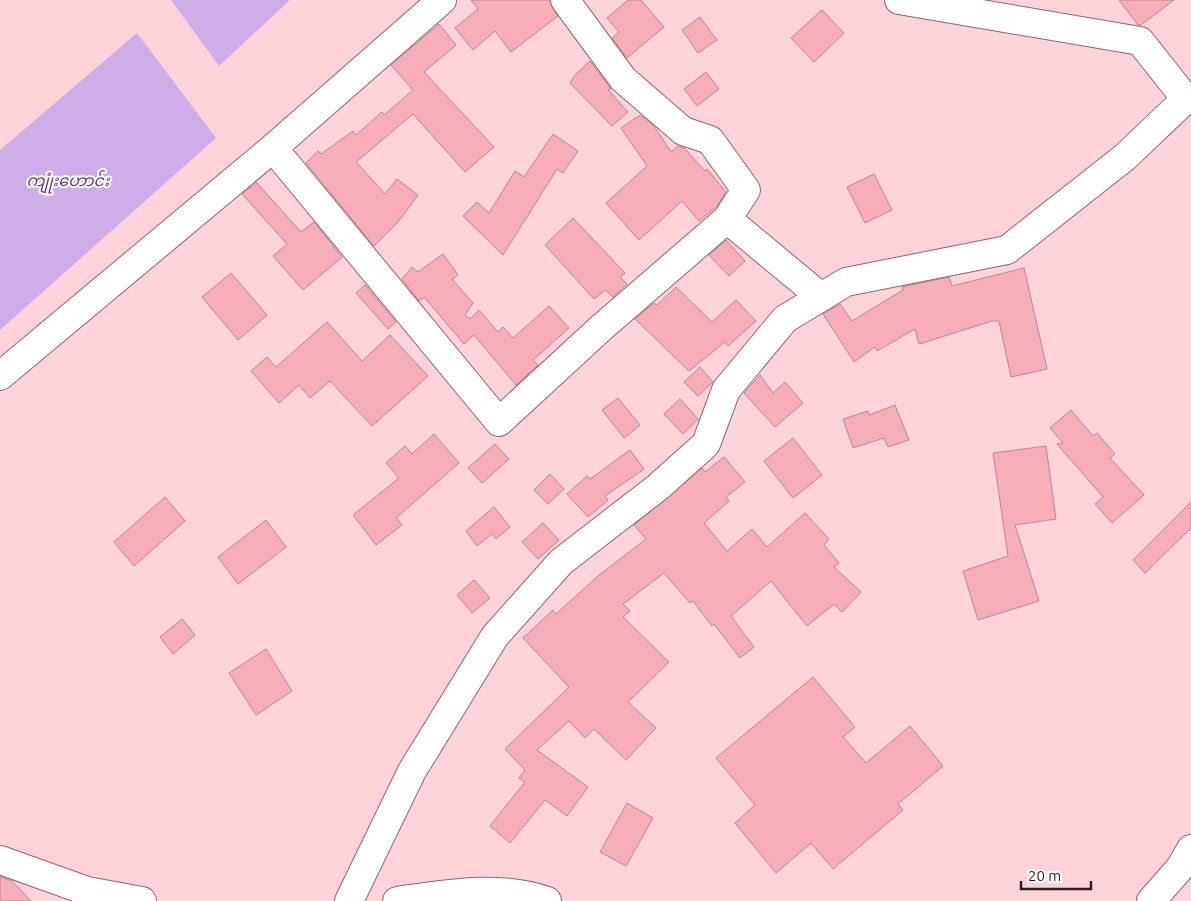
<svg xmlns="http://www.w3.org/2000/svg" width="1191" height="901" font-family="Ubuntu,'Noto Sans Myanmar',sans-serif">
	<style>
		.water { fill: #cdaee9 }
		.building { fill: #f7adba; stroke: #ba8890 }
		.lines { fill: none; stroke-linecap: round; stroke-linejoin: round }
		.street-casing { stroke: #93636b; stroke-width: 30 }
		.secondary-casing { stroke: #93636b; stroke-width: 30 }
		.street { stroke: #fff; stroke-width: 28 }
		.secondary { stroke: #fff; stroke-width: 28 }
		.labels { text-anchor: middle; stroke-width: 4; stroke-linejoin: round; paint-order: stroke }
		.water-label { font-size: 16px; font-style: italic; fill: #613a80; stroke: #fff }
	</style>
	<rect width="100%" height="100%" fill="#ffd3d9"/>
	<!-- water -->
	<g class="water">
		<path d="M 171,0 L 290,0 L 219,66 Z"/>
		<path d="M 137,33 L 216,138 L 0,330 L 0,150 Z"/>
	</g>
	<!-- building -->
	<g class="building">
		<path d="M 471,0 L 550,0 L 558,16 L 511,52 L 495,31 L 473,50 L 455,28 L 478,9 Z"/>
		<path d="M 628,0 L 641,0 L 664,27 L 627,58 L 612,38 L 619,32 L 607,18 Z"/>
		<path d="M 1119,0 L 1174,0 L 1141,25 L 1138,25 Z"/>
		<path d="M 822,10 L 844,33 L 814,62 L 791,38 Z"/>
		<path d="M 700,17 L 717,40 L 698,53 L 682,30 Z"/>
		<path d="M 439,24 L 456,45 L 424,72 L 494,147 L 465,172 L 413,114 L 356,162 L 385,194 L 397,179 L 418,195 L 399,221 L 374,246 L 306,163 L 318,151 L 321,154 L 353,131 L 356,135 L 382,112 L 384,115 L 413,90 L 391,65 Z"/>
		<path d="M 590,61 L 611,89 L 608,90 L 628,112 L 612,126 L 570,83 L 576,74 Z"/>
		<path d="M 706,72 L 719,89 L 697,106 L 684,89 Z"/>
		<path d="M 640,115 L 654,126 L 671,152 L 678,146 L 684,148 L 705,171 L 707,169 L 726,192 L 717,206 L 699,221 L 682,201 L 639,240 L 606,203 L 647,166 L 621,128 Z"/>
		<path d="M 553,134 L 578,151 L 563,173 L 557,169 L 503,255 L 463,216 L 477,202 L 489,213 L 515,171 L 524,177 Z"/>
		<path d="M 874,174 L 892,210 L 865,223 L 847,187 Z"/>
		<path d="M 256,182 L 301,232 L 314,222 L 342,257 L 303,290 L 273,256 L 287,244 L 242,194 Z"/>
		<path d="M 573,218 L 625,273 L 620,277 L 627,284 L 613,297 L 605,290 L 594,299 L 545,245 Z"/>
		<path d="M 726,240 L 745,261 L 729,276 L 709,255 Z"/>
		<path d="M 443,254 L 458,275 L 452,279 L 473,303 L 465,315 L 470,319 L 479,310 L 498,332 L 503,327 L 513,338 L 549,306 L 569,328 L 533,360 L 538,365 L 516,385 L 474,335 L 464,344 L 424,297 L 419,301 L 402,279 L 412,267 L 418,272 Z"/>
		<path d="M 1024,268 L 1047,369 L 1011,377 L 999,321 L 992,321 L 919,344 L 915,329 L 877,351 L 875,347 L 854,362 L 823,314 L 840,304 L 852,321 L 903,290 L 902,287 L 949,277 L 952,286 Z"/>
		<path d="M 231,273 L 267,315 L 238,340 L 202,297 Z"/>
		<path d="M 365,285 L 396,322 L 388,329 L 356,293 Z"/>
		<path d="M 676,287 L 712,322 L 736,300 L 756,321 L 728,346 L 725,342 L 689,371 L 635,319 L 654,303 L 657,305 Z"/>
		<path d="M 327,322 L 362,361 L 390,335 L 428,376 L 372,426 L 330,381 L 310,398 L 299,385 L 279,403 L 251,371 L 267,357 L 276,367 Z"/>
		<path d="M 700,367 L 713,382 L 698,396 L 684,382 Z"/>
		<path d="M 760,375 L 773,393 L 785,382 L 803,403 L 775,427 L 744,393 Z"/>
		<path d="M 618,398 L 640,425 L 624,438 L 602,410 Z"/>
		<path d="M 680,399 L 698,419 L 683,434 L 664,414 Z"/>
		<path d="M 895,405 L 909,440 L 888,447 L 884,438 L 853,448 L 843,419 L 868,411 L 869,415 Z"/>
		<path d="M 1071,410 L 1093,436 L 1097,433 L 1115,454 L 1110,458 L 1144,495 L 1112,523 L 1095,504 L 1103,497 L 1057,444 L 1063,443 L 1050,428 Z"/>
		<path d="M 434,434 L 459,463 L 396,518 L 402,525 L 376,545 L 353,515 L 399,478 L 386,463 L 405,446 L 412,454 Z"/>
		<path d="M 793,438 L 822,475 L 793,498 L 764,461 Z"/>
		<path d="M 495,444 L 509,459 L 482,483 L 468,468 Z"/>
		<path d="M 1046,446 L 1056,519 L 1015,525 L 1039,601 L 978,620 L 963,571 L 1008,556 L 993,453 Z"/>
		<path d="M 630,450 L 644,469 L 605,496 L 608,500 L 588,517 L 567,494 L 587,476 L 590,479 Z"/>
		<path d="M 724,457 L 745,482 L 726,497 L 729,501 L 704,523 L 727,551 L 752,529 L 767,547 L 805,513 L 829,539 L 824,545 L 839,563 L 834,567 L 861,592 L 842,612 L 834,604 L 807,626 L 771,581 L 731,616 L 754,647 L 740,658 L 714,624 L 712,626 L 693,601 L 690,603 L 664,573 L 623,604 L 630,611 L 623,617 L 669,662 L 628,702 L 656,728 L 626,760 L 594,729 L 585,738 L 569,721 L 537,750 L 588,787 L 567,816 L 545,800 L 510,843 L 490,826 L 525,782 L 519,778 L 525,770 L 505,749 L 569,687 L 523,638 L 553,610 L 556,614 L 598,576 L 646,539 L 634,525 L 702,468 L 705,472 Z"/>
		<path d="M 550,474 L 564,489 L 548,504 L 534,490 Z"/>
		<path d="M 165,497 L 185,521 L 134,566 L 114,542 Z"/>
		<path d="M 1191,502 L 1191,528 L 1145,573 L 1133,560 Z"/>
		<path d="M 494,507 L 510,527 L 496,539 L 492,534 L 477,546 L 466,531 Z"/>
		<path d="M 266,520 L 286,547 L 238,584 L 218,557 Z"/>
		<path d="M 543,523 L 559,540 L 538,559 L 522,542 Z"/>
		<path d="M 474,580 L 490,598 L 472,613 L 457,595 Z"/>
		<path d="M 182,619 L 195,635 L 173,654 L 160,637 Z"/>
		<path d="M 266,649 L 292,691 L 256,715 L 229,673 Z"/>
		<path d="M 813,677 L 855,727 L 843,737 L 866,763 L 910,726 L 943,766 L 898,804 L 903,810 L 833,869 L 811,843 L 776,873 L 735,823 L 755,805 L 716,758 Z"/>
		<path d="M 627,803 L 653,818 L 626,866 L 600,852 Z"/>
		<path d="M 0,877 L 12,881 L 31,901 L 0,901 Z"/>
	</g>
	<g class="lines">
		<!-- street casing -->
		<g class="street-casing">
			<g id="street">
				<path d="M 565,0 L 623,79 L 683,131 L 710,140 L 746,190 L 727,219"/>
				<path d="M 273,148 L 499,422 L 601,328 L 727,219 L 821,297"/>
				<path d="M 0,376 L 273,148 L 442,0"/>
				<path d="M 349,901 L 412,771 L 495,636 L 561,562 L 658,487 L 706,444 L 726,390 L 785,319 L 846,282 L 1007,250 L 1125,157 L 1186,99 L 1140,41 L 899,0"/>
				<path d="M 1151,901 L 1180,868 L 1191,849"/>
			</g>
		</g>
		<!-- secondary casing -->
		<g class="secondary-casing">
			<g id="secondary">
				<path d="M 0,860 L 87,891 L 142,901"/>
				<path d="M 397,901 C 446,894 499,884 547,901"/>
			</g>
		</g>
		<!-- street -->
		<use href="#street" class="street"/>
		<!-- secondary -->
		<use href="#secondary" class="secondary"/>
	</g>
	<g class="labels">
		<!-- water labels -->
		<g class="water-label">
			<text x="68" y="186">ကျုံးဟောင်း</text>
		</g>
	</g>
	<!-- scale -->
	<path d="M1021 881v8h70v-8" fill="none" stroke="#301d20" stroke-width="2.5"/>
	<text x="1028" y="881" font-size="15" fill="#301d20" stroke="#ffffff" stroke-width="4" paint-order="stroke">20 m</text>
</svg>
